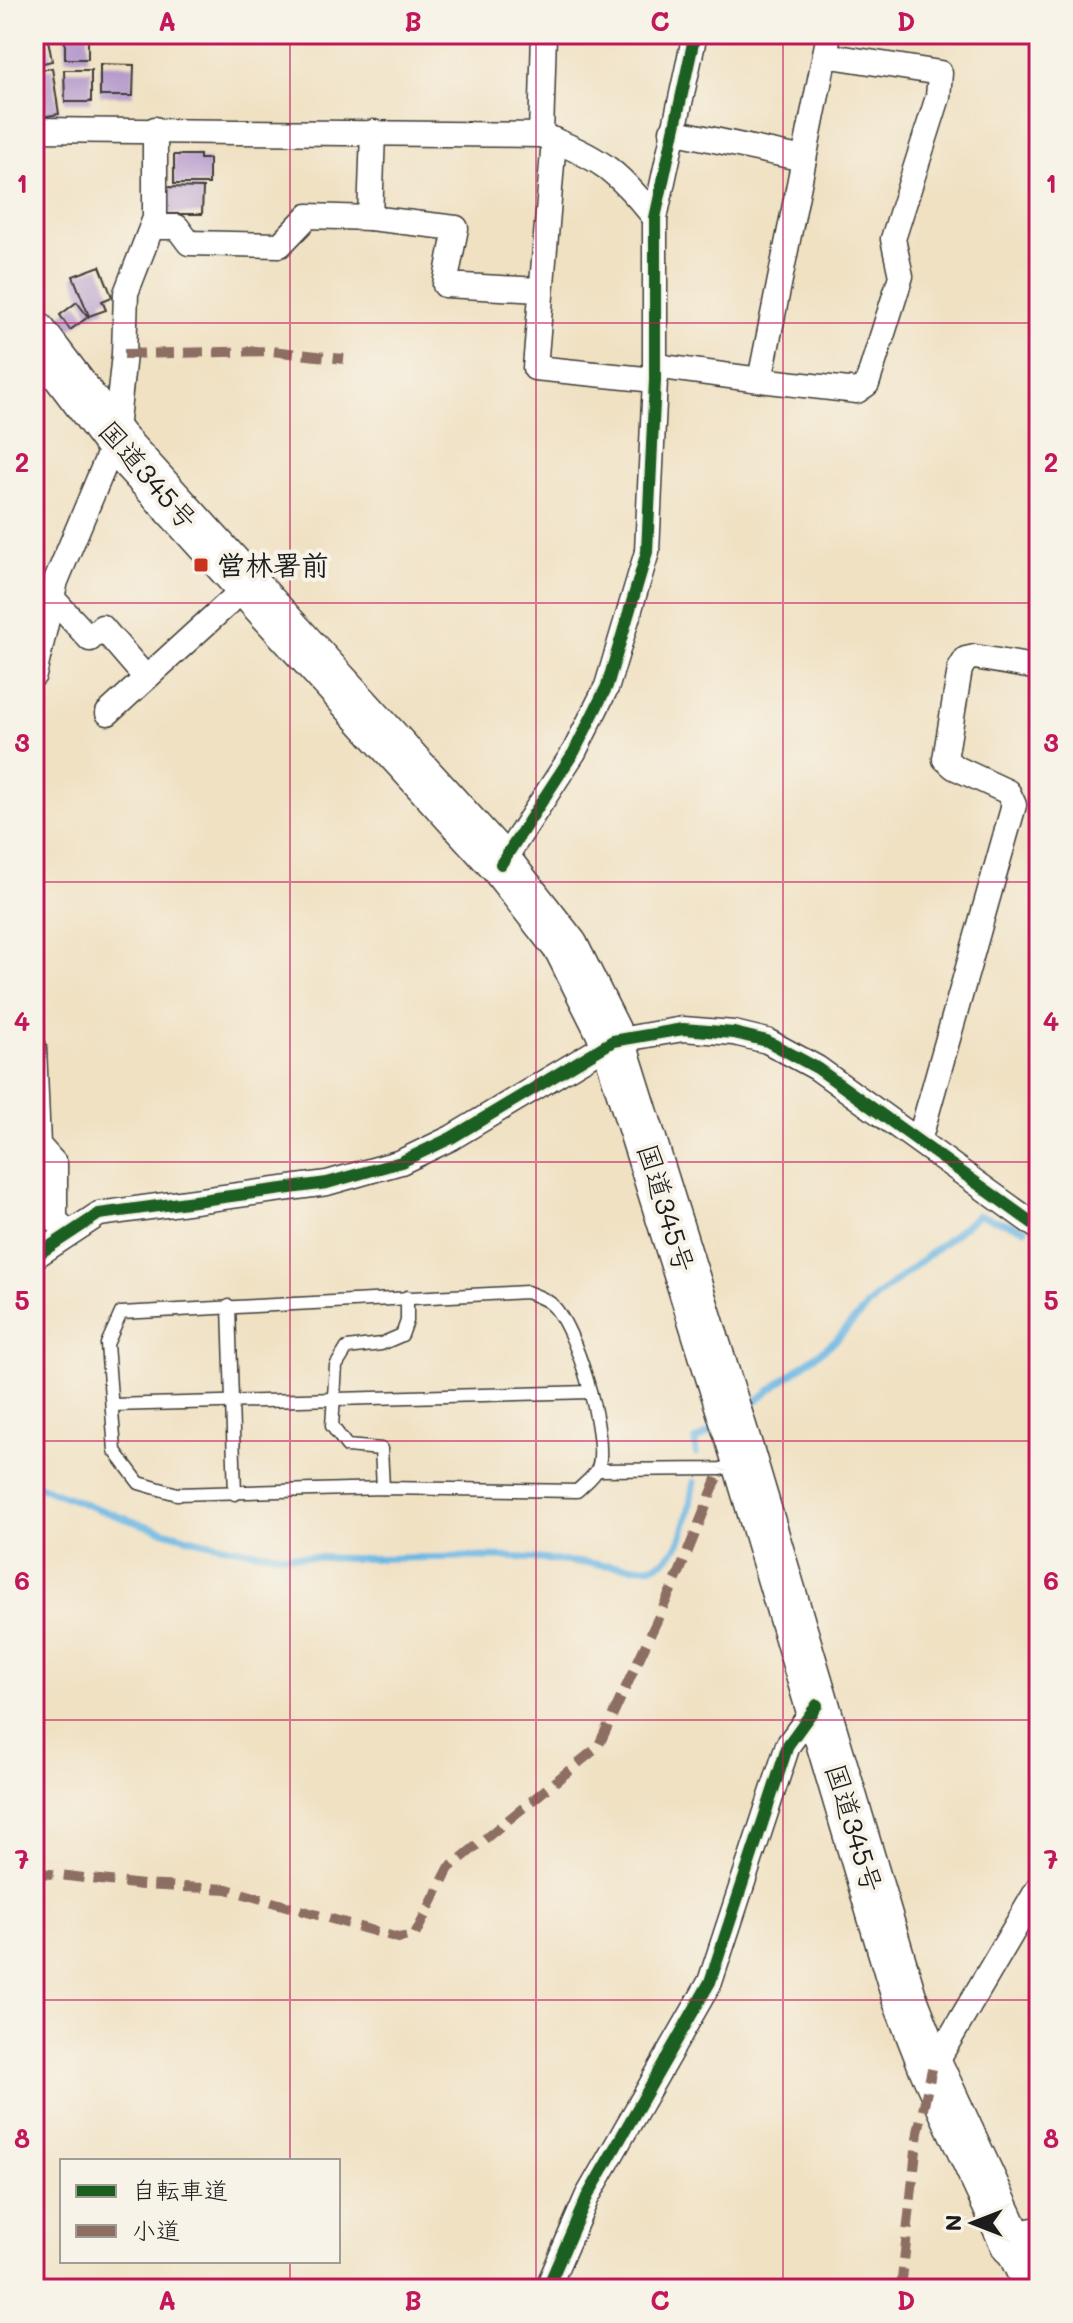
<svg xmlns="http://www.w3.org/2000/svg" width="1073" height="2323" font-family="Mali,'Klee One',sans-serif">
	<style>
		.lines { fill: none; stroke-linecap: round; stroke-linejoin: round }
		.stream { stroke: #69b6e3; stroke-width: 7 }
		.building { fill: #b498cb }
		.lane-casing { stroke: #3c3a35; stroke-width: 15 }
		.street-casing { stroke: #3c3a35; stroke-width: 27 }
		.primary-casing { stroke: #3c3a35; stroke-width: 41 }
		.highway-casing { stroke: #3c3a35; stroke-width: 47 }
		.lane { stroke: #fff; stroke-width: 12 }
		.street { stroke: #fff; stroke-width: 24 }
		.primary { stroke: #fff; stroke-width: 38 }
		.highway { stroke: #fff; stroke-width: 44 }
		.quiet { stroke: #8d6e63; stroke-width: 10; stroke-dasharray: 20 10; stroke-linecap: butt }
		.cycleway-casing { stroke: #f7f3e8; stroke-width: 17 }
		.cycleway { stroke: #1b5e20; stroke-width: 12 }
		.grid { fill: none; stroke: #c2185b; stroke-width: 2; stroke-opacity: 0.55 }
		.poi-dot { fill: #c8321e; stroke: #f7f3e8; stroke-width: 3 }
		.labels { text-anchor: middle; stroke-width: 8; stroke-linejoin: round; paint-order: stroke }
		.street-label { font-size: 28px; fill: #1c1c1c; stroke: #f7f3e8 }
		.poi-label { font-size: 28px; font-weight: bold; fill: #1c1c1c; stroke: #f7f3e8; text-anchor: start }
		.neatline { fill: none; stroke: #c2185b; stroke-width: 3 }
		.grid-label { font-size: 26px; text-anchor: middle; font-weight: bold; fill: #c2185b }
	</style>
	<rect width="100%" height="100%" fill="#f7f3e8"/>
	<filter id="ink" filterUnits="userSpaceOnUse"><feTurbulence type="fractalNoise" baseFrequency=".0125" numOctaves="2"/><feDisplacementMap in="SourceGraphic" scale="16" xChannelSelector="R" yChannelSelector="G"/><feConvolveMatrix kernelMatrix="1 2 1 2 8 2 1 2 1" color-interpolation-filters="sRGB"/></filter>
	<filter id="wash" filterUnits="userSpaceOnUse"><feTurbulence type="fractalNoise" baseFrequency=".006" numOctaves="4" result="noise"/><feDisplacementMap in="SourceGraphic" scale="32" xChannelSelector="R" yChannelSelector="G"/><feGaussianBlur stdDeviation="1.8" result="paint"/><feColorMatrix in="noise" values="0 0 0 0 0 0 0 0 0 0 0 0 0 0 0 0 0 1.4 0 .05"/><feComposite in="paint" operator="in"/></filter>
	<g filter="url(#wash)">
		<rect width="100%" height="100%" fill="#f0e1c3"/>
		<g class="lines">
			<!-- stream -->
			<g class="stream">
				<path d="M 748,1407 L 836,1340 L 875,1298 L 978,1215 L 1025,1229"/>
				<path d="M 696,1453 L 695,1441 L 716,1428"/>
				<path d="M 34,1484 C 115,1517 197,1547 285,1555 C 363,1563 444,1554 523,1558 C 565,1560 608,1567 650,1567 C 687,1556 687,1514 694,1482"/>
			</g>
		</g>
		<g id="blocks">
			<!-- building -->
			<g class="building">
				<path d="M 47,34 L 52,61 L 34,65 L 34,35 Z"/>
				<rect x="65" y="34" width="23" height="25"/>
				<path d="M 100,64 L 134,65 L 133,96 L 100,96 Z"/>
				<path d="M 52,68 L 59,114 L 41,117 L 40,109 L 34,110 L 34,71 Z"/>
				<path d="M 64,70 L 91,70 L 91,102 L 65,102 Z"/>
				<path d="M 174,155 L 200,155 L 200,159 L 209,159 L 209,184 L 174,184 Z"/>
				<path d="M 167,187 L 203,188 L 202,214 L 167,214 Z"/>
				<path d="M 100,266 L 112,297 L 102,301 L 106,310 L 89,316 L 73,276 Z"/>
				<path d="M 77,302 L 88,317 L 70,330 L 60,315 Z"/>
			</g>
		</g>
	</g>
	<g filter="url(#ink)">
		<use href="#blocks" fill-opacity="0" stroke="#3c3a35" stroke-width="2"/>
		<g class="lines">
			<!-- lane casing -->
			<g class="lane-casing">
				<g id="lane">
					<path d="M 527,1292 C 534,1295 544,1298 550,1303 C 575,1322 609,1439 598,1468 C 595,1476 583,1485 577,1491 L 383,1488 L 177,1494 L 139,1483 L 115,1451 L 107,1344 L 121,1313 Z"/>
					<path d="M 229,1306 L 235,1494"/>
					<path d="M 112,1405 L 590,1392"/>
					<path d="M 598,1470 L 721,1469 L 738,1462"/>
					<path d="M 383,1488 L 381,1449 L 347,1446 L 332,1426 L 336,1366 L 347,1348 L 381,1344 L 402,1335 L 407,1321 L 407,1297"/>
				</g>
			</g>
			<!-- street casing -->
			<g class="street-casing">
				<g id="street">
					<path d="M 34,130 L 541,135 L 544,34"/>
					<path d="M 672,131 L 804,159"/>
					<path d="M 541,135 C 600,158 616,169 655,218"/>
					<path d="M 554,140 L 535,368 L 655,380"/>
					<path d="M 370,218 L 456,228 L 445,285 L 540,290"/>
					<path d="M 152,227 L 177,227 L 189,243 L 280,245 L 308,216 L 370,218 L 373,132"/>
					<path d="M 655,366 L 760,380 L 829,34"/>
					<path d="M 760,380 L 857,391 L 867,384 L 901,276 L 893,239 L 938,97 L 940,73 L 825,55"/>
					<path d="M 52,598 L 90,639 L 102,627 L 146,678"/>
					<path d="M 34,675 L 56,581 L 115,440 L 124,354 L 126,293 L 155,218 L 155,129"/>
					<path d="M 108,713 L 247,586"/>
					<path d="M 501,864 L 574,752 L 607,686 L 647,552 L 655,380 L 655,218 L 695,34"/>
					<path d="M 34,1047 L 38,1145 L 55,1164 L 55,1220 L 69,1233"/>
					<path d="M 919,1141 L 1014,805 L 1008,792 L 954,767 L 945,759 L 960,669 L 966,659 L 975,657 L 1039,668"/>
					<path d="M 34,1257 L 99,1214 L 327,1183 L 401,1162 L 451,1138 L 613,1041 L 683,1029 L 734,1033 L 767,1041 L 817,1068 L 1039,1228"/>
					<path d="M 932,2069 L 1039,1887"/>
					<path d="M 547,2289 L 587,2197 L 710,1982 L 788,1745 L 817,1705"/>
				</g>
			</g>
			<!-- primary casing -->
			<g class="primary-casing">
				<path id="primary" d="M 1013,2244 L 1034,2289"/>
			</g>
			<!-- highway casing -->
			<g class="highway-casing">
				<path id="highway" d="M 34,333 L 115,440 L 501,864 L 566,947 L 613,1041 L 744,1459 L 904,1997 L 932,2069 L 1013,2244 L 1039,2239"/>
			</g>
			<!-- lane -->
			<use href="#lane" class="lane"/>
			<!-- street -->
			<use href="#street" class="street"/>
			<!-- primary -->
			<use href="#primary" class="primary"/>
			<!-- highway -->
			<use href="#highway" class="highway"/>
			<!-- quiet -->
			<g class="quiet">
				<path d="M 124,354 L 271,351 L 344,359"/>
				<path d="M 34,1872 L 142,1885 L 227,1889 L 398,1938 L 415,1935 L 449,1868 L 598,1747 L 680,1571 L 721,1469"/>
				<path d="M 901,2289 L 918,2132 L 932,2069"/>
			</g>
			<!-- cycleway casing -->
			<g class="cycleway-casing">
				<g id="cycleway">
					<path d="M 501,864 L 574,752 L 607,686 L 647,552 L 655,380 L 655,218 L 695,34"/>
					<path d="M 34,1257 L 99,1214 L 327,1183 L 401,1162 L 451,1138 L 613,1041 L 683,1029 L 734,1033 L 767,1041 L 817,1068 L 1039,1228"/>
					<path d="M 547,2289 L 587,2197 L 710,1982 L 788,1745 L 817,1705"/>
				</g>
			</g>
			<!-- cycleway -->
			<use href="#cycleway" class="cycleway"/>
		</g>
	</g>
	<!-- grid -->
	<path class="grid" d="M 290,34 L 290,2161M 536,34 L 536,2289M 783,34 L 783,2289M 34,323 L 1039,323M 34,603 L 1039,603M 34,882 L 1039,882M 34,1162 L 1039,1162M 34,1441 L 1039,1441M 34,1720 L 1039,1720M 34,2000 L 1039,2000M 290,2261 L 290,2289"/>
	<!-- markers -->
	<rect class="poi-dot" x="193" y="557" width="16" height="16" rx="4"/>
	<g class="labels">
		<!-- street labels -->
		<g class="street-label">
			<text transform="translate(148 475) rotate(49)" y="10">国道345号</text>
			<text transform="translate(666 1208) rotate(73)" y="10">国道345号</text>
			<text transform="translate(854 1828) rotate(73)" y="10">国道345号</text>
		</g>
		<!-- poi labels -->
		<g class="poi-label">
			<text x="217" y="575">営林署前</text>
		</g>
	</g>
	<!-- margin -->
	<rect width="1073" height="2323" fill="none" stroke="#f7f3e8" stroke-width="88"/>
	<!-- legend -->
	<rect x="60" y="2159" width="280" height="104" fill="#f7f3e8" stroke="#9f9d96" stroke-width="2"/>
	<rect x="76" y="2185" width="40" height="12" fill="#1b5e20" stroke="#9f9d96" stroke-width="2"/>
	<text x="132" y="2199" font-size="24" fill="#1c1c1c">自転車道</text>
	<rect x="76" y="2225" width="40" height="12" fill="#8d6e63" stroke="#9f9d96" stroke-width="2"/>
	<text x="132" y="2239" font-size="24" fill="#1c1c1c">小道</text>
	<!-- north arrow -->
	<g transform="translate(973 2223) rotate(270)" stroke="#f7f3e8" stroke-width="6" paint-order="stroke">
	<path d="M0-6L14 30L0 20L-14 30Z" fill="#1c1c1c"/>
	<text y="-12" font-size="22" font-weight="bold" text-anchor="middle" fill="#1c1c1c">N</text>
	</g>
	<rect x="44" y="44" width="985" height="2235" class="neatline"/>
	<g class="grid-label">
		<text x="167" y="31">A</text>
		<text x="413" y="31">B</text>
		<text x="660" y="31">C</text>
		<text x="906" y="31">D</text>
		<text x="22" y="193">1</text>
		<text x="1051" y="193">1</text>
		<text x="22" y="472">2</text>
		<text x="1051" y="472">2</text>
		<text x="22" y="752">3</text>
		<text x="1051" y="752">3</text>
		<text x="22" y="1031">4</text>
		<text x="1051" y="1031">4</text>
		<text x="22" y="1310">5</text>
		<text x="1051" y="1310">5</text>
		<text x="22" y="1590">6</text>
		<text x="1051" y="1590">6</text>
		<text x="22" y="1869">7</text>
		<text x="1051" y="1869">7</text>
		<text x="22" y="2148">8</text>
		<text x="1051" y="2148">8</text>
		<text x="167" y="2310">A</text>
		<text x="413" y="2310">B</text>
		<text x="660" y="2310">C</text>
		<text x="906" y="2310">D</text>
	</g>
</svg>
